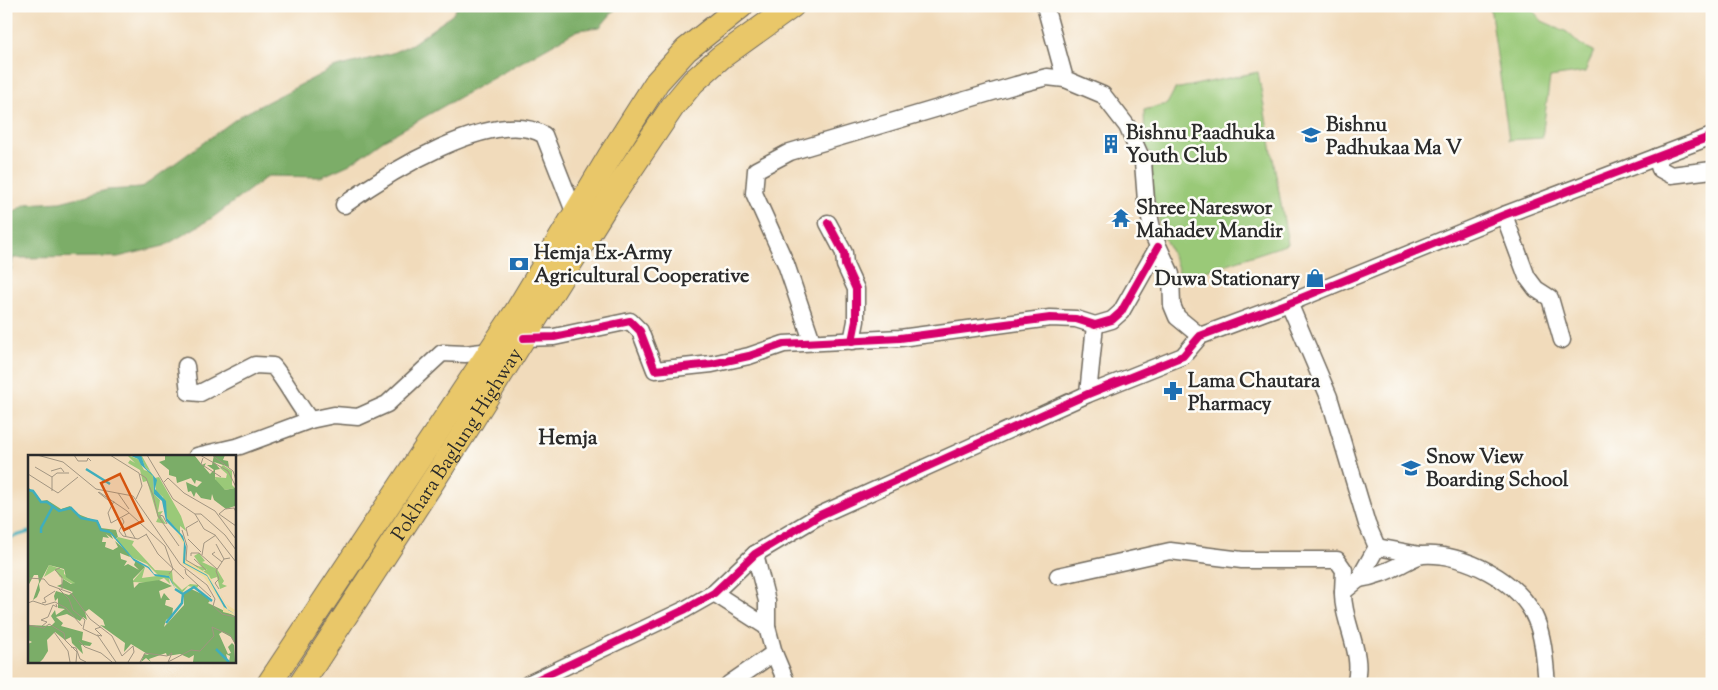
<svg xmlns="http://www.w3.org/2000/svg" width="1718" height="690" font-family="'Sorts Mill Goudy',serif">
	<style>
		.green { fill: #9ac978; stroke: #627a52 }
		.forest { fill: #7bad68; stroke: #536c4a }
		.lines { fill: none; stroke-linecap: round; stroke-linejoin: round }
		.stream { stroke: #3faebc; stroke-width: 3 }
		.minor-casing { stroke: #70695d; stroke-width: 19 }
		.highway-casing { stroke: #70695d; stroke-width: 26 }
		.minor { stroke: #fff; stroke-width: 16 }
		.highway { stroke: #e9c769; stroke-width: 24 }
		.cycleway-casing { stroke: #fdfcf7; stroke-width: 11 }
		.cycleway { stroke: #d6006c; stroke-width: 8 }
		.labels { text-anchor: middle; stroke-width: 5; stroke-linejoin: round; paint-order: stroke }
		.poi-label { font-size: 20px; font-weight: bold; fill: #2b2b2b; stroke: #fdfcf7; text-anchor: start }
		.street-label { font-size: 20px; fill: #2b2b2b; stroke: #fdfcf7 }
		.neighbourhood-label { font-size: 21px; font-weight: bold; fill: #2b2b2b; stroke: #fdfcf7 }
		.inset-river { fill: none; stroke: #3faebc; stroke-width: 2.5 }
		.inset-road { fill: none; stroke: #a29581; stroke-width: 1 }
		.view { fill: #d5540f; fill-opacity: 0.15; stroke: #d5540f; stroke-width: 2.5 }
		.inset-edge { fill: none; stroke: #2b2b2b; stroke-width: 2.5 }
	</style>
	<rect width="100%" height="100%" fill="#fdfcf7"/>
	<filter id="ink" filterUnits="userSpaceOnUse"><feTurbulence type="fractalNoise" baseFrequency=".02" numOctaves="2"/><feDisplacementMap in="SourceGraphic" scale="10" xChannelSelector="R" yChannelSelector="G"/><feConvolveMatrix kernelMatrix="1 2 1 2 8 2 1 2 1" color-interpolation-filters="sRGB"/></filter>
	<filter id="wash" filterUnits="userSpaceOnUse"><feTurbulence type="fractalNoise" baseFrequency=".0096" numOctaves="4" result="noise"/><feDisplacementMap in="SourceGraphic" scale="20" xChannelSelector="R" yChannelSelector="G"/><feGaussianBlur stdDeviation="1.12" result="paint"/><feColorMatrix in="noise" values="0 0 0 0 0 0 0 0 0 0 0 0 0 0 0 0 0 1.4 0 .05"/><feComposite in="paint" operator="in"/></filter>
	<g filter="url(#wash)">
		<rect width="100%" height="100%" fill="#f1dbbb"/>
		<!-- green -->
		<g class="green">
			<path d="M 1490,6 L 1529,6 L 1542,21 L 1567,32 L 1581,45 L 1594,51 L 1585,72 L 1550,77 L 1542,138 L 1509,140 Z"/>
			<path d="M 1258,72 L 1288,244 L 1179,280 L 1178,268 L 1161,230 L 1153,195 L 1151,156 L 1145,145 L 1144,110 L 1167,104 L 1175,89 Z"/>
		</g>
		<!-- forest -->
		<path class="forest" d="M 458,6 L 618,6 L 600,27 L 578,30 L 382,141 L 350,164 L 321,177 L 268,176 L 212,218 L 164,246 L 118,257 L 13,258 L 6,295 L 6,217 L 26,204 L 60,202 L 107,190 L 141,188 L 240,116 L 333,68 L 392,53 L 412,44 L 452,15 Z"/>
		<g class="lines">
			<!-- stream -->
			<path class="stream" d="M 6,539 L 29,532"/>
		</g>
	</g>
	<g filter="url(#ink)">
		<g class="lines">
			<!-- minor casing -->
			<g class="minor-casing">
				<g id="minor">
					<path d="M 1045,6 L 1065,79 L 1103,95 L 1127,126 L 1143,162 L 1146,201 L 1154,237 L 1171,274 L 1172,305 L 1177,317 L 1200,336"/>
					<path d="M 1656,157 L 1660,169 L 1671,175 L 1712,170"/>
					<path d="M 344,205 C 385,175 494,105 544,135 L 575,214"/>
					<path d="M 1504,215 L 1527,277 L 1536,289 L 1550,298 L 1562,340"/>
					<path d="M 828,223 L 844,253 L 845,265 L 856,289 L 856,321 L 852,341"/>
					<path d="M 1289,303 L 1329,397 L 1367,524 L 1377,547 L 1359,579 L 1343,592 C 1342,622 1365,654 1355,684"/>
					<path d="M 524,338 L 554,337 L 630,321 L 640,331 L 655,370 L 712,364 L 749,356 L 784,344 L 900,338 L 1050,318 L 1076,319 L 1095,325 L 1112,320 L 1121,312 L 1158,247"/>
					<path d="M 812,341 L 786,264 L 754,193 L 756,170 L 790,152 L 1016,85 L 1047,77 L 1065,79"/>
					<path d="M 186,366 L 189,392 L 200,393 L 255,365 L 273,366 C 287,383 296,402 310,420 L 334,415 L 358,417 L 387,404 L 442,353 L 465,354 L 491,351"/>
					<path d="M 1088,394 L 1095,325"/>
					<path d="M 197,456 L 240,446 L 310,420"/>
					<path d="M 1377,547 L 1420,555"/>
					<path d="M 755,554 L 767,601 L 767,627"/>
					<path d="M 1058,576 L 1170,551 L 1242,560 L 1337,560 L 1344,570 L 1343,592"/>
					<path d="M 1359,579 C 1375,577 1388,571 1402,564 C 1408,561 1416,556 1423,555 C 1462,552 1521,581 1536,620 C 1544,639 1545,664 1547,684"/>
					<path d="M 714,593 L 767,627 L 774,653 L 787,684"/>
					<path d="M 528,684 L 684,610 L 714,593 L 755,554 L 820,515 L 1088,394 L 1183,356 L 1200,336 L 1289,303 L 1504,215 L 1712,136"/>
					<path d="M 729,684 L 774,653"/>
				</g>
			</g>
			<!-- highway casing -->
			<g class="highway-casing">
				<g id="highway">
					<path d="M 269,684 L 517,311 L 610,156 L 657,82 L 686,50 L 741,6"/>
					<path id="s1" d="M 301,684 L 466,430 L 605,207 L 673,106 L 693,82 L 721,57 L 792,6"/>
				</g>
			</g>
			<!-- minor -->
			<use href="#minor" class="minor"/>
			<!-- highway -->
			<use href="#highway" class="highway"/>
			<!-- cycleway casing -->
			<g class="cycleway-casing">
				<g id="cycleway">
					<path d="M 828,223 L 844,253 L 845,265 L 856,289 L 856,321 L 852,341"/>
					<path d="M 524,338 L 554,337 L 630,321 L 640,331 L 655,370 L 712,364 L 749,356 L 784,344 L 900,338 L 1050,318 L 1076,319 L 1095,325 L 1112,320 L 1121,312 L 1158,247"/>
					<path d="M 528,684 L 684,610 L 714,593 L 755,554 L 820,515 L 1088,394 L 1183,356 L 1200,336 L 1289,303 L 1504,215 L 1712,136"/>
				</g>
			</g>
			<!-- cycleway -->
			<use href="#cycleway" class="cycleway"/>
		</g>
	</g>
	<!-- icons -->
	<defs>
		<g id="school-bare" transform="scale(1.5)"><path d="M0-5L7-2L0 1L-7-2ZM-4 1L0 2.5L4 1V4Q0 6-4 4Z" fill="#1f6fb2" stroke="#fdfcf7" stroke-width="2.5" paint-order="stroke"/></g>
		<g id="building-bare" transform="scale(1.5)"><path d="M-4-6H4V6H1V3H-1V6H-4ZM-2.5-4.3h1.7v1.8h-1.7ZM.8-4.3h1.7v1.8H.8ZM-2.5-1h1.7V.8h-1.7ZM.8-1h1.7V.8H.8Z" fill="#1f6fb2" stroke="#fdfcf7" stroke-width="2.5" paint-order="stroke"/></g>
		<g id="temple-bare" transform="scale(1.5)"><path d="M0-6L5-2H3V0L6.5 2.5H4V6H1.5V3h-3V6H-4V2.5H-6.5L-3 0V-2H-5Z" fill="#1f6fb2" stroke="#fdfcf7" stroke-width="2.5" paint-order="stroke"/></g>
		<g id="bank-bare" transform="scale(1.5)"><path d="M-6-4H6V4H-6ZM0-2.3a2.3 2.3 0 1 0 0 4.6a2.3 2.3 0 1 0 0-4.6Z" fill="#1f6fb2" stroke="#fdfcf7" stroke-width="2.5" paint-order="stroke"/></g>
		<g id="shop-bare" transform="scale(1.5)"><path d="M-5-2.5h2.3a2.7 3.5 0 0 1 5.4 0H5L5.5 6h-11ZM-1.5-2.5h3a1.5 2.3 0 0 0-3 0Z" fill="#1f6fb2" stroke="#fdfcf7" stroke-width="2.5" paint-order="stroke"/></g>
		<g id="pharmacy-bare" transform="scale(1.5)"><path d="M-2-6h4v4h4v4h-4v4h-4v-4h-4v-4h4Z" fill="#1f6fb2" stroke="#fdfcf7" stroke-width="2.5" paint-order="stroke"/></g>
	</defs>
	<g fill-rule="evenodd">
		<use href="#school-bare" x="1311" y="135"/>
		<use href="#building-bare" x="1111" y="144"/>
		<use href="#temple-bare" x="1121" y="218"/>
		<use href="#bank-bare" x="519" y="264"/>
		<use href="#shop-bare" x="1315" y="278"/>
		<use href="#pharmacy-bare" x="1173" y="391"/>
		<use href="#school-bare" x="1411" y="468"/>
	</g>
	<g class="labels">
		<!-- poi labels -->
		<g class="poi-label">
			<text x="1326" y="131">Bishnu<tspan x="1326" dy="23">Padhukaa Ma V</tspan></text>
			<text x="1126" y="139">Bishnu Paadhuka<tspan x="1126" dy="23">Youth Club</tspan></text>
			<text x="1136" y="214">Shree Nareswor<tspan x="1136" dy="23">Mahadev Mandir</tspan></text>
			<text x="534" y="259">Hemja Ex-Army<tspan x="534" dy="23">Agricultural Cooperative</tspan></text>
			<text x="1300" y="285" text-anchor="end">Duwa Stationary</text>
			<text x="1188" y="387">Lama Chautara<tspan x="1188" dy="23">Pharmacy</tspan></text>
			<text x="1426" y="463">Snow View<tspan x="1426" dy="23">Boarding School</tspan></text>
		</g>
		<!-- street labels -->
		<g class="street-label">
			<text dy="7" stroke="none"><textPath href="#s1" startOffset="286">Pokhara Baglung Highway</textPath></text>
		</g>
		<!-- neighbourhood labels -->
		<g class="neighbourhood-label">
			<text x="568" y="444">Hemja</text>
		</g>
	</g>
	<!-- overview -->
	<g transform="translate(28 455)">
		<rect width="208" height="208" fill="#f1dbbb"/>
		<path d="M 99,0 L 110,4 L 116,15 L 123,17 L 117,12 L 113,1 L 114,1 L 125,21 L 126,39 L 132,45 L 130,57 L 135,56 L 132,60 L 138,69 L 128,67 L 130,63 L 119,26 L 115,27 L 112,15 L 100,8 L 102,5 L 107,8 ZM 195,10 L 204,16 L 204,30 L 207,33 L 197,35 L 188,29 L 187,22 L 198,23 L 199,19 L 192,13 ZM 131,22 L 153,61 L 158,76 L 152,71 L 152,78 L 139,63 L 135,42 L 128,36 L 127,23 ZM 90,82 L 106,86 L 104,90 L 127,115 L 144,116 L 145,126 L 154,135 L 162,129 L 171,130 L 169,133 L 160,131 L 154,138 L 144,128 L 141,121 L 130,120 L 119,109 L 105,103 L 88,85 ZM 171,98 L 177,106 L 174,107 L 189,114 L 196,126 L 194,129 L 199,131 L 192,134 L 189,122 L 183,124 L 175,117 L 179,114 L 174,116 L 165,110 L 174,112 L 166,101 ZM 21,110 L 36,115 L 36,119 L 47,127 L 46,130 L 32,122 L 27,115 L 16,122 ZM 117,112 L 114,123 L 136,120 L 141,123 L 142,129 L 136,123 L 124,128 L 104,127 Z" fill="#9ac978"/>
		<path d="M 137,0 L 167,1 L 174,10 L 178,8 L 176,12 L 182,19 L 186,15 L 179,10 L 184,10 L 186,0 L 197,0 L 195,5 L 200,6 L 201,12 L 186,7 L 192,14 L 187,15 L 187,24 L 197,35 L 207,33 L 207,51 L 198,54 L 186,45 L 184,39 L 183,45 L 173,43 L 168,37 L 166,42 L 163,36 L 160,37 L 158,27 L 169,32 L 174,27 L 168,25 L 167,29 L 163,23 L 149,28 L 148,22 L 141,20 L 141,15 L 131,7 L 137,5 ZM 1,33 L 13,46 L 19,45 L 33,54 L 42,51 L 50,59 L 70,67 L 73,73 L 88,75 L 90,82 L 87,84 L 82,77 L 85,84 L 78,79 L 81,83 L 75,82 L 74,87 L 78,87 L 77,92 L 85,95 L 90,92 L 87,86 L 100,97 L 102,102 L 92,98 L 93,104 L 99,106 L 96,111 L 100,109 L 111,115 L 106,110 L 108,105 L 117,112 L 105,124 L 106,133 L 111,128 L 131,125 L 144,131 L 131,136 L 133,144 L 136,138 L 142,145 L 138,145 L 137,150 L 145,153 L 144,161 L 138,165 L 136,172 L 156,150 L 156,138 L 163,134 L 176,140 L 182,146 L 180,148 L 207,161 L 207,189 L 203,182 L 194,177 L 191,179 L 200,199 L 203,198 L 200,192 L 204,188 L 206,190 L 207,207 L 201,207 L 202,201 L 198,199 L 200,207 L 165,207 L 166,200 L 161,203 L 152,199 L 139,201 L 138,198 L 121,204 L 123,207 L 118,203 L 113,207 L 116,199 L 121,200 L 103,189 L 96,197 L 97,188 L 72,170 L 77,171 L 75,165 L 61,154 L 57,157 L 59,165 L 55,162 L 52,166 L 39,159 L 28,162 L 35,168 L 33,171 L 55,177 L 54,185 L 64,188 L 62,191 L 53,190 L 55,199 L 44,188 L 43,182 L 37,185 L 27,177 L 19,185 L 20,196 L 15,204 L 12,207 L 0,207 L 0,189 L 4,187 L 0,185 L 0,170 L 23,171 L 27,167 L 23,161 L 27,155 L 28,160 L 37,154 L 30,153 L 30,143 L 27,146 L 26,141 L 28,136 L 41,140 L 45,137 L 29,131 L 34,129 L 35,124 L 43,129 L 47,128 L 38,122 L 36,114 L 21,110 L 11,129 L 12,135 L 9,142 L 5,145 L 11,127 L 10,120 L 6,120 L 0,131 Z" fill="#7bad68"/>
		<path d="M 147,77 L 156,82 L 158,105 L 181,120 L 195,150 L 203,158 L 193,141 L 193,140 L 198,149 L 207,155 L 205,158 L 207,160 L 195,157 L 195,151 L 176,122 L 154,109 L 156,89 Z" fill="#eeda9e"/>
		<path d="M 101,0 L 113,0 L 117,12 L 125,20 L 129,25 L 127,34 L 138,46 L 139,63 L 155,81 L 158,92 L 157,108 L 179,120 L 200,155 L 207,159 L 196,152 L 179,121 L 155,108 L 156,87 L 152,80 L 138,66 L 134,46 L 126,39 L 125,21 L 113,10 L 110,4 ZM 81,77 L 83,77 L 105,103 L 121,112 L 126,119 L 141,121 L 148,135 L 141,123 L 127,121 L 120,113 L 106,106 Z" fill="#3faebc"/>
		<path class="inset-river" d="M 58,14 L 82,29M 0,35 L 5,36 L 13,47 L 19,47 L 31,56 L 43,53 L 53,63 L 69,66 L 73,75 L 82,77M 13,78 L 13,73 L 25,51M 147,134 L 155,139 L 166,132 L 184,146M 138,168 L 154,148 L 155,139M 188,194 L 201,207"/>
		<path class="inset-road" d="M 9,0 L 35,7 L 68,34 L 105,41 L 152,109 L 179,130 L 187,144 L 185,151 L 194,159 L 208,162M 46,0 L 50,6 L 59,6 L 60,3 L 63,6M 82,0 L 111,18 L 114,31 L 108,44M 119,0 L 145,44 L 167,59 L 173,59 L 197,80 L 208,95M 172,0 L 200,16 L 208,32M 184,0 L 205,16 L 208,25M 175,3 L 173,9 L 193,22M 7,12 L 24,22 L 24,36M 23,16 L 33,13 L 36,17M 0,19 L 30,38 L 50,22M 112,19 L 118,23 L 125,40 L 130,61 L 151,91M 24,22 L 29,18 L 41,18M 136,27 L 140,23 L 156,38 L 187,56 L 208,84M 70,37 L 85,49M 71,37 L 99,56 L 137,91 L 145,114 L 141,119M 90,38 L 101,54M 86,46 L 80,58 L 83,68 L 101,58M 167,59 L 176,74 L 187,80 L 208,107M 191,59 L 197,54 L 206,53 L 208,57M 191,59 L 208,71M 94,63 L 96,67 L 91,76 L 95,81 L 110,84 L 119,79M 132,63 L 132,60 L 135,61 L 139,69M 154,75 L 159,91 L 158,105 L 170,112M 118,79 L 130,99 L 156,124M 98,81 L 96,76 L 101,73 L 107,83M 160,81 L 158,73 L 170,66M 160,84 L 173,97M 188,89 L 196,104M 187,97 L 184,99 L 194,107M 174,100 L 176,88 L 188,80M 163,101 L 163,98 L 171,98 L 189,114M 166,104 L 178,115M 32,113 L 27,115 L 34,122 L 34,134M 157,114 L 158,119 L 183,142M 0,123 L 16,124 L 21,130 L 43,138 L 62,164 L 84,181 L 94,201 L 105,191 L 106,197 L 100,207M 31,134 L 41,144 L 45,155 L 57,165 L 55,174 L 70,181 L 88,207M 191,134 L 187,128 L 191,124 L 188,116 L 196,104 L 202,103M 0,148 L 5,146 L 17,150 L 27,147 L 38,153 L 54,171M 14,148 L 18,147 L 16,143 L 27,136M 0,170 L 16,173 L 21,169 L 36,178 L 37,185 L 49,197 L 48,207M 14,171 L 19,167 L 13,165 L 20,162 L 25,150 L 29,152 L 28,149M 26,177 L 40,196 L 42,207M 69,180 L 74,181 L 67,174 L 73,172M 51,186 L 57,192 L 73,198 L 84,207M 43,192 L 48,193 L 52,204 L 58,207M 112,207 L 117,198 L 139,201 L 144,198 L 140,207 L 163,195 L 172,196 L 186,181 L 184,172 L 202,180 L 208,190"/>
		<path class="view" d="M 92,19 L 115,66 L 96,75 L 73,28 Z"/>
		<rect width="208" height="208" class="inset-edge"/>
	</g>
	<!-- margin -->
	<rect width="1718" height="690" fill="none" stroke="#fdfcf7" stroke-width="25"/>
</svg>
